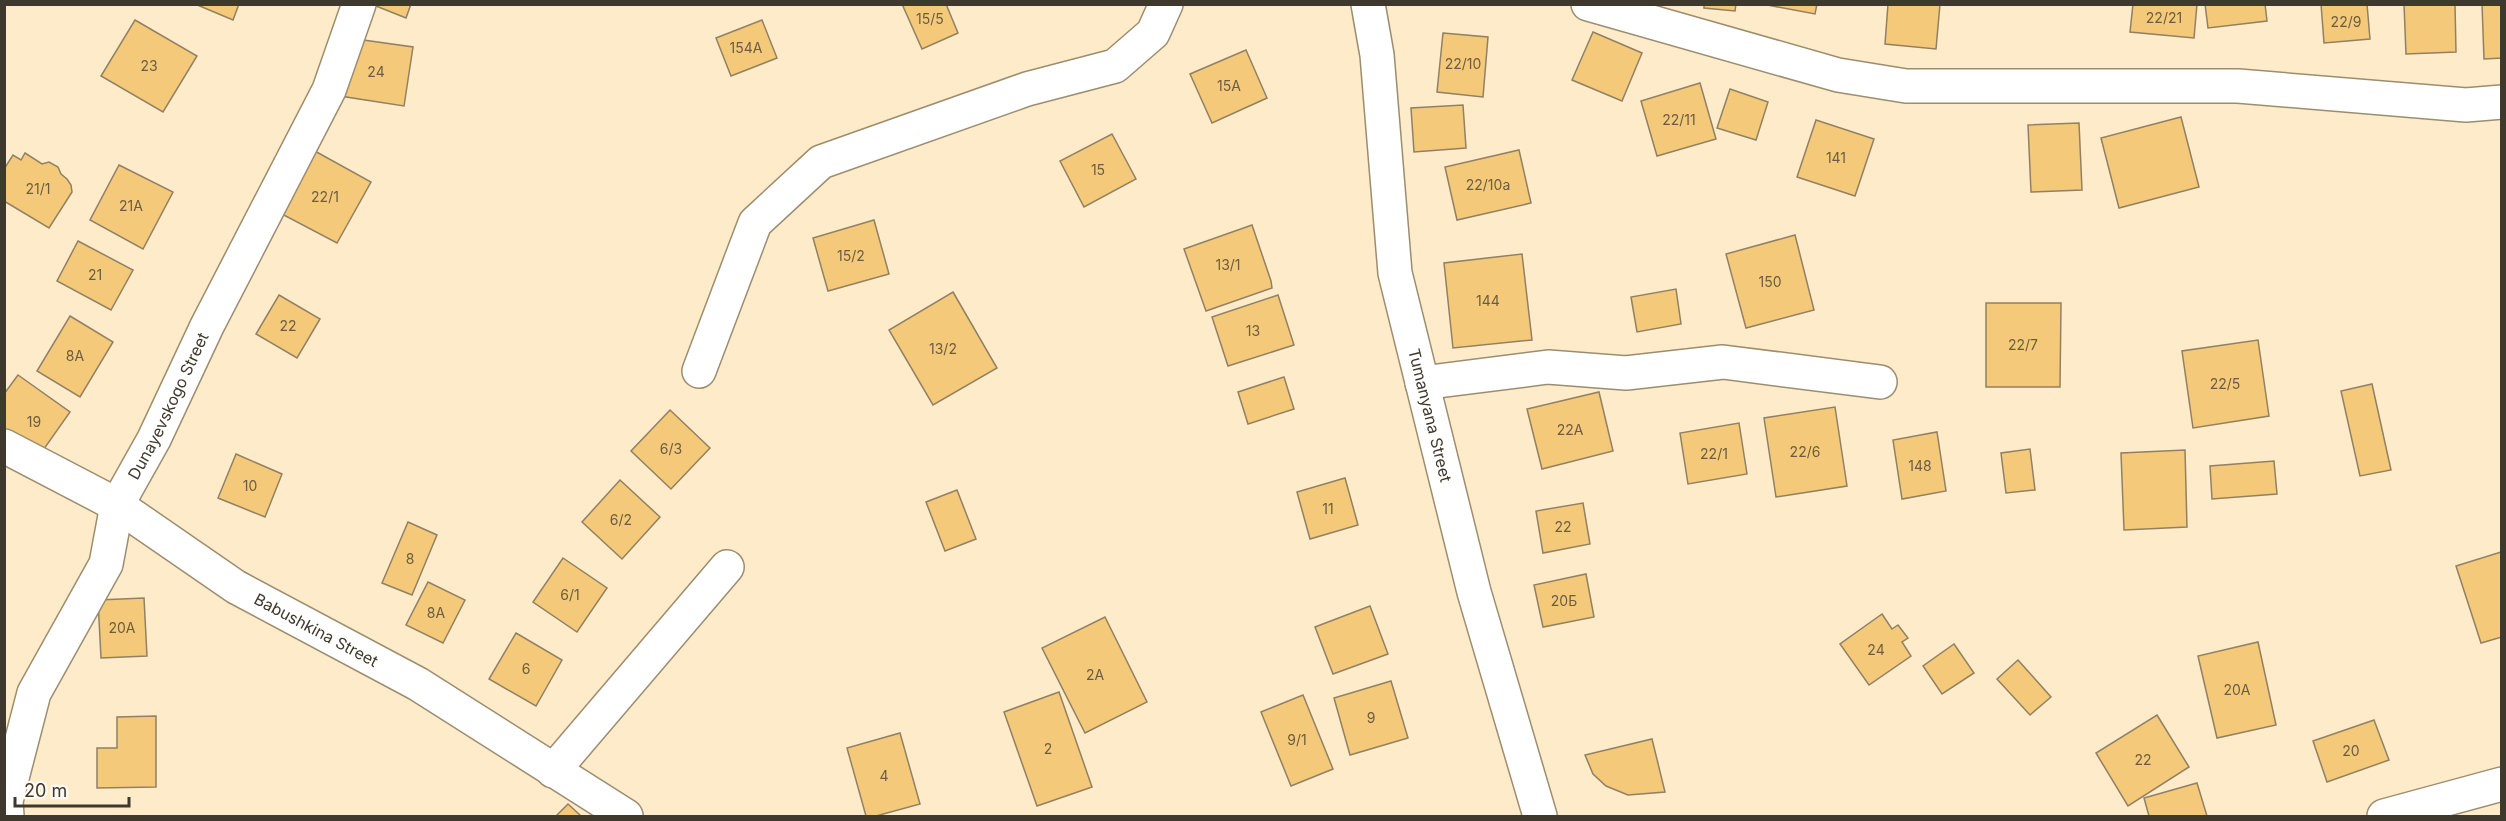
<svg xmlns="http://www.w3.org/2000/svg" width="2506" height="821" font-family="Inter,sans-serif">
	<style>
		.building { fill: #f4ca7a; stroke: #918063; stroke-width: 1.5 }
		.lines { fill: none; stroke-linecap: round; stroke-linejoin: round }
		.minor-casing { stroke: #9d8d6f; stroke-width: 36 }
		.minor { stroke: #fff; stroke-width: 33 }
		.labels { text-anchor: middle; stroke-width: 5; stroke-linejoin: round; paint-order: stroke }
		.number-label { font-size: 14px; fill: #6c5c40 }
		.street-label { font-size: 16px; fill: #3f382c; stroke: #fefaf3 }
	</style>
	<rect width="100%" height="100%" fill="#fdebca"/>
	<!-- building -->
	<g class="building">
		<path d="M 195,4 L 239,4 L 233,20 Z"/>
		<path d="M 371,4 L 411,4 L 406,18 Z"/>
		<path d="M 902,4 L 946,4 L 958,33 L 922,49 Z"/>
		<path d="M 1704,4 L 1736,4 L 1735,11 L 1704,8 Z"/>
		<path d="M 1762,4 L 1817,4 L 1815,14 Z"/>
		<path d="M 1888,4 L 1940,4 L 1936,49 L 1885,44 Z"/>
		<path d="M 2133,4 L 2197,4 L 2194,38 L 2130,32 Z"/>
		<path d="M 2205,4 L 2265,4 L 2267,21 L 2208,28 Z"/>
		<path d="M 2321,4 L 2367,4 L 2370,39 L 2324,43 Z"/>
		<path d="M 2404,4 L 2455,4 L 2456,52 L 2406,54 Z"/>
		<path d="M 2482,4 L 2502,4 L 2502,58 L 2484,59 Z"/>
		<path d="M 135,20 L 197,56 L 163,112 L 101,76 Z"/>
		<path d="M 762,20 L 777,58 L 731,76 L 716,38 Z"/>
		<path d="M 1593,32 L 1642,53 L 1622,101 L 1572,80 Z"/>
		<path d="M 1443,33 L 1488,37 L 1483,97 L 1437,92 Z"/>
		<path d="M 349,38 L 413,47 L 404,106 L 340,96 Z"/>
		<path d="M 1246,50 L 1267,98 L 1212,123 L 1190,74 Z"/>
		<path d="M 1700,83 L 1716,139 L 1657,156 L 1641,101 Z"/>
		<path d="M 1730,89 L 1768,102 L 1756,140 L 1717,128 Z"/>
		<path d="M 1463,105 L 1466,148 L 1414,152 L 1411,108 Z"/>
		<path d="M 2181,117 L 2199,187 L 2119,208 L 2101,138 Z"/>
		<path d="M 1816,120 L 1874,139 L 1855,196 L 1797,177 Z"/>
		<path d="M 2079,123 L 2082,190 L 2031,192 L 2028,125 Z"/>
		<path d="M 1112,134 L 1136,179 L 1084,207 L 1060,161 Z"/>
		<path d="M 313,150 L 371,182 L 337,243 L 278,212 Z"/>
		<path d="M 1519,150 L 1531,203 L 1457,220 L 1445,167 Z"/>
		<path d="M 25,153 L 42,164 L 49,162 L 58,167 L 61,174 L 67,179 L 71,185 L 72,192 L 49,228 L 4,201 L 4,169 L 13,155 L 21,160 Z"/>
		<path d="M 119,165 L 173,192 L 143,249 L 90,220 Z"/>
		<path d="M 874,220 L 889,274 L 828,291 L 813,238 Z"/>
		<path d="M 1252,225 L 1271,281 L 1272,288 L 1206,311 L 1184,249 Z"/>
		<path d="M 1795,235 L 1814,310 L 1746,328 L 1726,254 Z"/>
		<path d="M 78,241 L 133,270 L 111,310 L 57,281 Z"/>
		<path d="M 1522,254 L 1532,340 L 1453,348 L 1444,263 Z"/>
		<path d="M 1676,289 L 1681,324 L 1637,332 L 1631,297 Z"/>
		<path d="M 953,292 L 997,368 L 933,405 L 889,330 Z"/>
		<path d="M 279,295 L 320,319 L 297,358 L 256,334 Z"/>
		<path d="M 1278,295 L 1294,345 L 1228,366 L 1212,317 Z"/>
		<path d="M 1986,303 L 2061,303 L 2060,387 L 1986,387 Z"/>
		<path d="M 70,316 L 113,342 L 80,397 L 37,371 Z"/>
		<path d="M 2258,340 L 2269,416 L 2193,428 L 2182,351 Z"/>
		<path d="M 18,375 L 70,412 L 39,456 L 4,431 L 4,394 Z"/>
		<path d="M 1284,377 L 1294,409 L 1248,424 L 1238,392 Z"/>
		<path d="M 2372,384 L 2391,470 L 2360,476 L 2341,391 Z"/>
		<path d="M 1599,392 L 1613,451 L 1542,469 L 1527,409 Z"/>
		<path d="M 1835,407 L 1847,486 L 1776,497 L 1764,418 Z"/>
		<path d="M 670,410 L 710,448 L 671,489 L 631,451 Z"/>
		<path d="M 1739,423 L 1747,474 L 1688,484 L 1680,433 Z"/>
		<path d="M 1937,432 L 1946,491 L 1902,499 L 1893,440 Z"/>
		<path d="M 2030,449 L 2035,490 L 2006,493 L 2001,453 Z"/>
		<path d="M 2185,450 L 2187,527 L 2124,530 L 2121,453 Z"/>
		<path d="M 236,454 L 282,474 L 265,517 L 218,498 Z"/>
		<path d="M 2274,461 L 2277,494 L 2212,499 L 2210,466 Z"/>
		<path d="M 1345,478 L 1358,525 L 1310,539 L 1297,492 Z"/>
		<path d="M 620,480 L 660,517 L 622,559 L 582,522 Z"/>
		<path d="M 957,490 L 976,539 L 945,551 L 926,502 Z"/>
		<path d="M 1583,503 L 1590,544 L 1543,553 L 1536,511 Z"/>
		<path d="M 408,522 L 437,535 L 412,595 L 382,583 Z"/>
		<path d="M 2501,552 L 2502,637 L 2481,643 L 2456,566 Z"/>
		<path d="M 563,558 L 607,588 L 577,632 L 533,602 Z"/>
		<path d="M 1586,574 L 1594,617 L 1543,627 L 1534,585 Z"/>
		<path d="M 428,582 L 465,600 L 443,643 L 406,625 Z"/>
		<path d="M 144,598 L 147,656 L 101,658 L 98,600 Z"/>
		<path d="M 1370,606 L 1388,654 L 1333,674 L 1315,627 Z"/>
		<path d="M 1882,614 L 1892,629 L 1898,625 L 1908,638 L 1902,642 L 1911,656 L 1869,685 L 1840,644 Z"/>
		<path d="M 1105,617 L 1147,702 L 1085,733 L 1042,648 Z"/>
		<path d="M 516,633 L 562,660 L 536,706 L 489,679 Z"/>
		<path d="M 2258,642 L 2276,725 L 2217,738 L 2198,656 Z"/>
		<path d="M 1954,644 L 1974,673 L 1942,694 L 1923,666 Z"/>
		<path d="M 2018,660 L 2051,697 L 2030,715 L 1997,679 Z"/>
		<path d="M 1391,681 L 1408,738 L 1350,755 L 1334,698 Z"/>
		<path d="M 1059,692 L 1092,787 L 1037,806 L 1004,712 Z"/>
		<path d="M 1303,695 L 1333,769 L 1291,786 L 1261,712 Z"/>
		<path d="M 2157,715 L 2189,767 L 2128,806 L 2096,753 Z"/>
		<path d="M 156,716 L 156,787 L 97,788 L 97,748 L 117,748 L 117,717 Z"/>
		<path d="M 2374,720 L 2389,760 L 2327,782 L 2313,741 Z"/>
		<path d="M 900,733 L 920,804 L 876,816 L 866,816 L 847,748 Z"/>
		<path d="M 1652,739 L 1665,792 L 1628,795 L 1606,786 L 1593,774 L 1585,755 Z"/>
		<path d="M 2197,783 L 2207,816 L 2149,816 L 2144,798 Z"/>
		<path d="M 568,804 L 581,816 L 556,816 Z"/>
	</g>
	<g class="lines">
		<!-- minor casing -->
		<g class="minor-casing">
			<g id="minor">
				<path id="s1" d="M 1368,4 L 1377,55 L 1395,273 L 1474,592 L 1540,816"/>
				<path d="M 1588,4 L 1838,75 L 1906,86 L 2238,86 L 2466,105 L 2502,102"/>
				<path d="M 699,371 L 755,223 L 821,162 L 1027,89 L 1115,66 L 1153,33 L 1166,4"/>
				<path d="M 1422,383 L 1548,367 L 1626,373 L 1723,362 L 1880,382"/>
				<path id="s2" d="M 4,446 L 117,505 L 236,587 L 418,684 L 626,816"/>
				<path d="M 553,771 L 727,567"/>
				<path id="s3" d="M 7,816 L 6,801 L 34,693 L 106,564 L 117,505 L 154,439 L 207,326 L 329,90 L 359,4"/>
				<path d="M 2384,816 L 2502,784"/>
			</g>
		</g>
		<!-- minor -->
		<use href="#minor" class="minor"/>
	</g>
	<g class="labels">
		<!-- number labels -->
		<g class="number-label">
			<text x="2164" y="23">22/21</text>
			<text x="930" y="24">15/5</text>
			<text x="2346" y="27">22/9</text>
			<text x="746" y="53">154А</text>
			<text x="1463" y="69">22/10</text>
			<text x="149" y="71">23</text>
			<text x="376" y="77">24</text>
			<text x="1229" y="91">15А</text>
			<text x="1679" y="125">22/11</text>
			<text x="1836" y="163">141</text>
			<text x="1098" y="175">15</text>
			<text x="1488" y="190">22/10а</text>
			<text x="38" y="194">21/1</text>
			<text x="325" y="202">22/1</text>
			<text x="131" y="211">21А</text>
			<text x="851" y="261">15/2</text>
			<text x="1228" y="270">13/1</text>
			<text x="95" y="280">21</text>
			<text x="1770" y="287">150</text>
			<text x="1488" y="306">144</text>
			<text x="288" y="331">22</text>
			<text x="1253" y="336">13</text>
			<text x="2023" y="350">22/7</text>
			<text x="943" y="354">13/2</text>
			<text x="75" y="361">8А</text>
			<text x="2225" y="389">22/5</text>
			<text x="34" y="427">19</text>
			<text x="1570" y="435">22А</text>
			<text x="671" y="454">6/3</text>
			<text x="1805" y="457">22/6</text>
			<text x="1714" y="459">22/1</text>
			<text x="1920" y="471">148</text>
			<text x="250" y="491">10</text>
			<text x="1328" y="514">11</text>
			<text x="621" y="525">6/2</text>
			<text x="1563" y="532">22</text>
			<text x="410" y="564">8</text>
			<text x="570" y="600">6/1</text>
			<text x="1564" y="606">20Б</text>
			<text x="436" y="618">8А</text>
			<text x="122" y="633">20А</text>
			<text x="1876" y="655">24</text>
			<text x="526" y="674">6</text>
			<text x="1095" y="680">2А</text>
			<text x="2237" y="695">20А</text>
			<text x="1371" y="723">9</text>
			<text x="1297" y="745">9/1</text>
			<text x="1048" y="754">2</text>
			<text x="2351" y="756">20</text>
			<text x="2143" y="765">22</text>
			<text x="884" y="781">4</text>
		</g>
		<!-- street labels -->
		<g class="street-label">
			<text dy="6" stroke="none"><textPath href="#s3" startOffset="446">Dunayevskogo Street</textPath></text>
			<text dy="6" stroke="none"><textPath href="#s1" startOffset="417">Tumanyana Street</textPath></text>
			<text dy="6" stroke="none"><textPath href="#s2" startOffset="363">Babushkina Street</textPath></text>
		</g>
	</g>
	<!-- border -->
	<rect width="2506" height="821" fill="none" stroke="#3f382c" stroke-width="12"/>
	<!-- scale -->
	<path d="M15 797v9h114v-9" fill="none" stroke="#3f382c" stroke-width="3"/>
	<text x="24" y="797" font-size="18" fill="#3f382c" stroke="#fefaf3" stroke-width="4.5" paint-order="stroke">20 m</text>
</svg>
